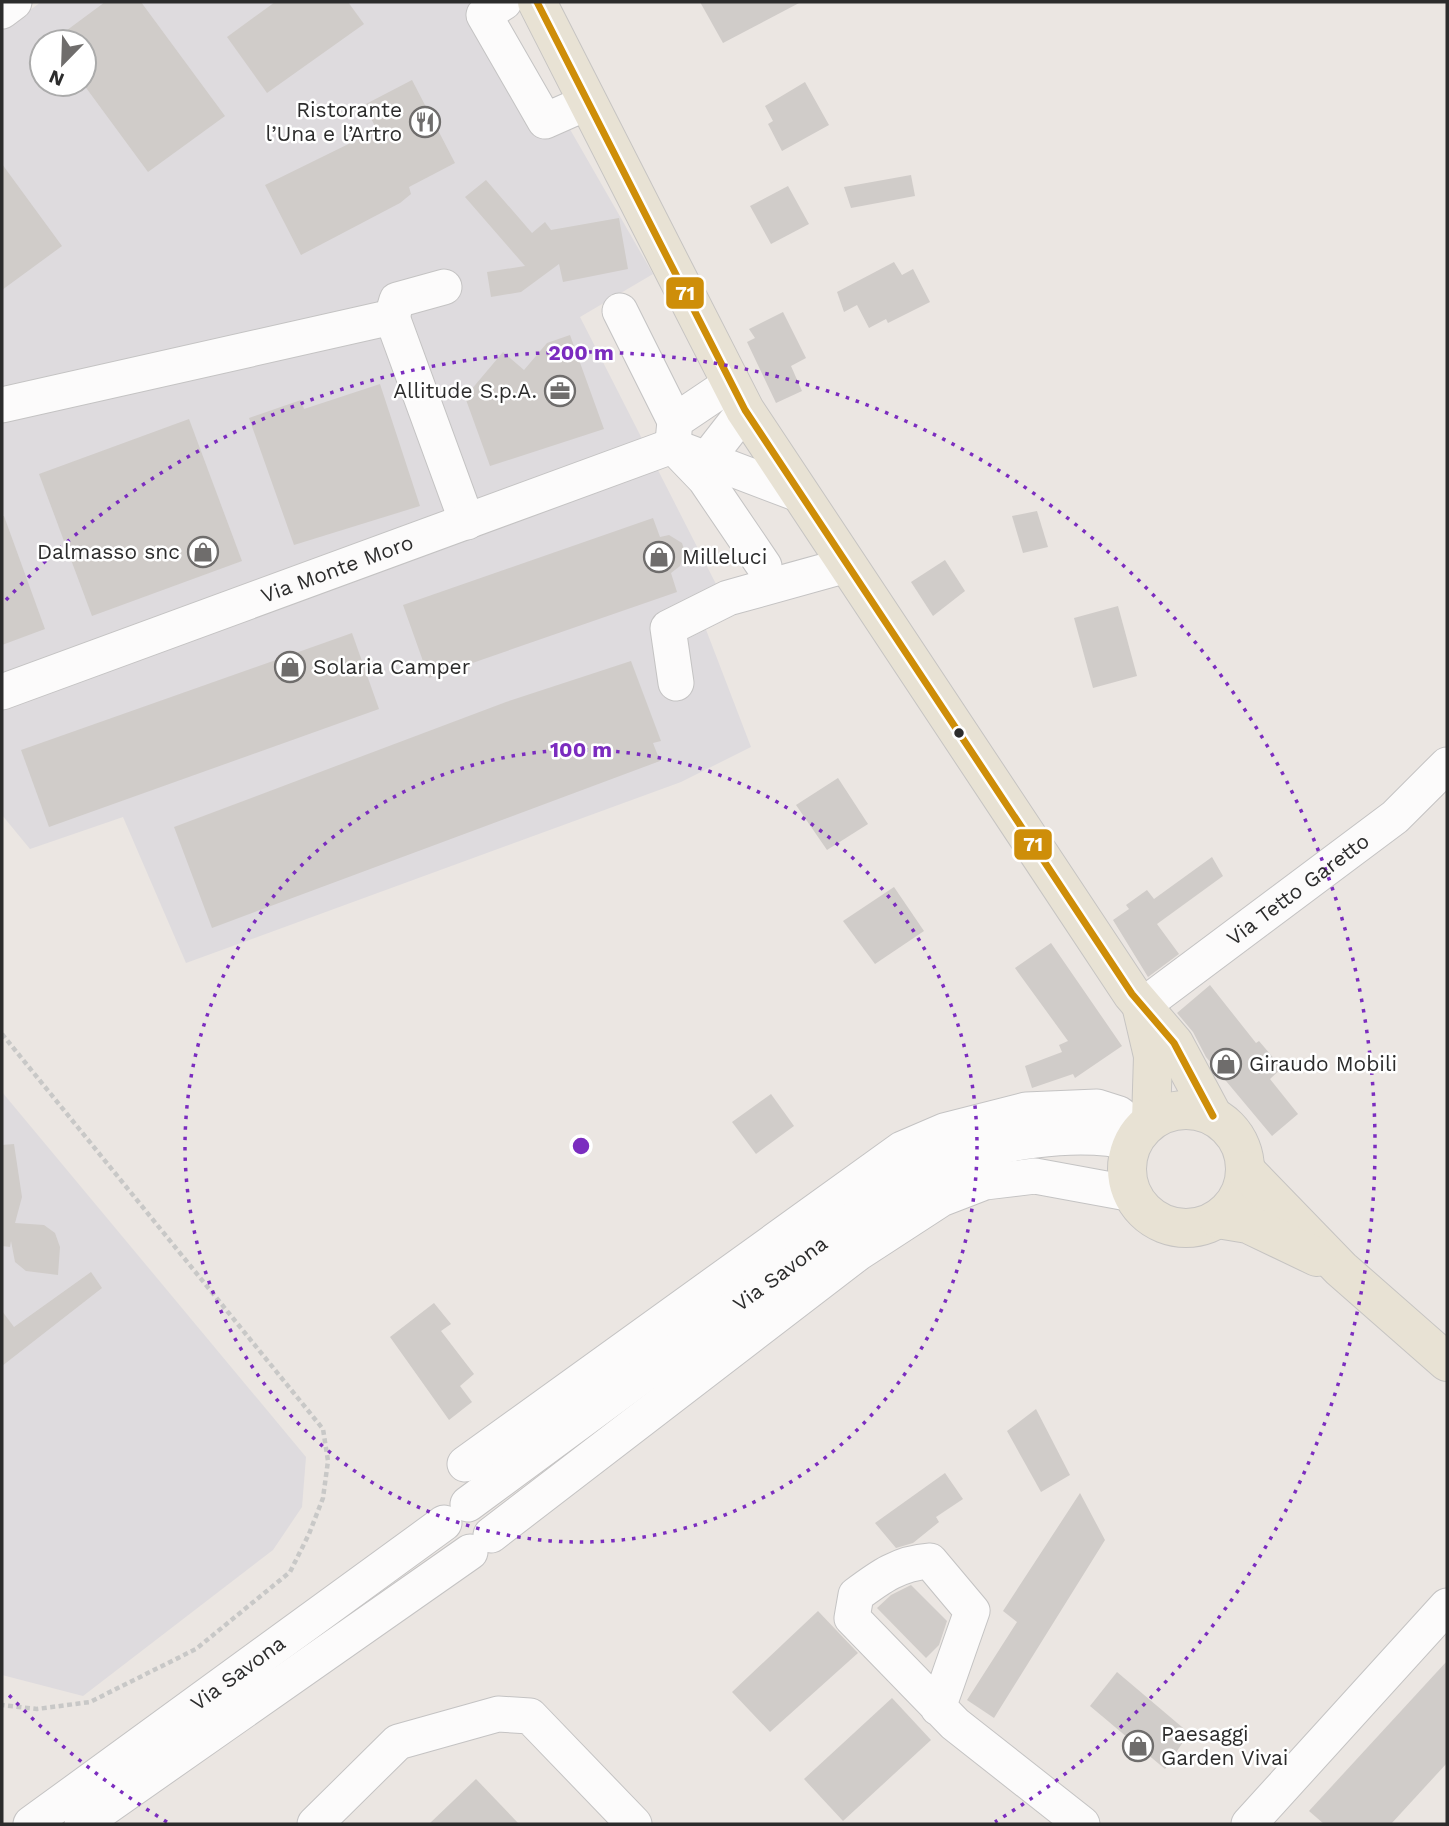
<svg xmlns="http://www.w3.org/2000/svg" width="1449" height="1826" font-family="'Work Sans',sans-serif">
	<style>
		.industrial { fill: #dedbde; fill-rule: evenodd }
		.building { fill: #d0ccc9 }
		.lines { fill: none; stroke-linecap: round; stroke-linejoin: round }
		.minor-casing { stroke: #c4c3c3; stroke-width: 37 }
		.major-casing { stroke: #c6c4c2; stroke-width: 40 }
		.path { stroke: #c8c8c7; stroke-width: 4.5; stroke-dasharray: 5 3.5; stroke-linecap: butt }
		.minor { stroke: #fcfbfb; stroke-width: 35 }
		.major { stroke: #e8e2d4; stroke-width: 38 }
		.bus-1-casing { stroke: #fff; stroke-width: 12 }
		.bus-1 { stroke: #ce8e09; stroke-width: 7 }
		.ring { fill: none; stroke: #7b2cbf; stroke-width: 3.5; stroke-dasharray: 3.5 7 }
		.bus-dot { fill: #2c2c2c; stroke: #fff; stroke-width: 2.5 }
		.labels { text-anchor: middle; stroke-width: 5; stroke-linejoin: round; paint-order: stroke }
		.poi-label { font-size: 21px; fill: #2c2c2c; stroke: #fff; text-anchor: start }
		.street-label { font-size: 21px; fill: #2c2c2c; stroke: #fff }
		.centre { fill: #7b2cbf; stroke: #fff; stroke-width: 3.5 }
		.ring-label { font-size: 21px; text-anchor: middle; font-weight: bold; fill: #7b2cbf; stroke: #fff; stroke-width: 5; stroke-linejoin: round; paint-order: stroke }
		.line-badge { stroke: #fff; stroke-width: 2.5 }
		.badge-label { font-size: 19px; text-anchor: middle; font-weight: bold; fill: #fff }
	</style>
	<rect width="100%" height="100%" fill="#ebe6e2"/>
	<!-- industrial -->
	<g class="industrial">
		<path d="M 41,2 L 497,2 L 653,274 L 580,317 L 717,586 L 705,627 L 751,747 L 681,782 L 186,963 L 123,817 L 30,849 L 2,815 L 2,31 ZM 42,42 L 84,42 L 84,84 L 42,84 Z"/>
		<path d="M 2,1092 L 306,1457 L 302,1507 L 273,1550 L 83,1696 L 2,1675 Z"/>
	</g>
	<!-- building -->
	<g class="building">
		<path d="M 105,2 L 141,2 L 225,116 L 148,172 L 84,85 L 84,42 L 51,42 Z"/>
		<path d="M 275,2 L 348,2 L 364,24 L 267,93 L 227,37 Z"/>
		<path d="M 700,2 L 801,2 L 723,43 Z"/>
		<path d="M 412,80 L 455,163 L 409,187 L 411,194 L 400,203 L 301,255 L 265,185 L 377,130 L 364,105 Z"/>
		<path d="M 805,82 L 829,125 L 782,151 L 768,124 L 773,121 L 765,106 Z"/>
		<path d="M 2,164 L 62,246 L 2,290 Z"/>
		<path d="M 911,175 L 915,196 L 851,208 L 844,187 Z"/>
		<path d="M 486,180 L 532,233 L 545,222 L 551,230 L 619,218 L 628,269 L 563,282 L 559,264 L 521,292 L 491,297 L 487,272 L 525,266 L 465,197 Z"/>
		<path d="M 788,186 L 809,224 L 771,244 L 750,206 Z"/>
		<path d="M 894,262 L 902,275 L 913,269 L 930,302 L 888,323 L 886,319 L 869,328 L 857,305 L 844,312 L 837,292 Z"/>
		<path d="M 783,312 L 806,358 L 791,366 L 802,391 L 776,403 L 747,342 L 755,338 L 749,329 Z"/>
		<path d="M 570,335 L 604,429 L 490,466 L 465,397 L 503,352 L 524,370 L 547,343 Z"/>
		<path d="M 380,384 L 420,506 L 294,545 L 249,418 L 301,400 L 304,409 Z"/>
		<path d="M 189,419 L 242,561 L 92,616 L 39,474 Z"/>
		<path d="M 1037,511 L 1048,547 L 1023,553 L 1012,516 Z"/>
		<path d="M 2,516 L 4,516 L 45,629 L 2,645 Z"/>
		<path d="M 653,518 L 660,537 L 669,535 L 682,543 L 685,552 L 680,566 L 671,573 L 677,592 L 429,678 L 403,605 Z"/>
		<path d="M 945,560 L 965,591 L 933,616 L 911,582 Z"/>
		<path d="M 1118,606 L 1137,676 L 1093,688 L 1074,618 Z"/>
		<path d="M 352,633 L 379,709 L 49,827 L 21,750 Z"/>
		<path d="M 631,661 L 661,741 L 653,743 L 660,761 L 212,928 L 174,827 L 506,702 Z"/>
		<path d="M 838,778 L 868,824 L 827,850 L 796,805 Z"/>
		<path d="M 1212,857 L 1223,876 L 1157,924 L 1179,954 L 1148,977 L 1113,920 L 1129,909 L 1126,905 L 1147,890 L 1154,899 Z"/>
		<path d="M 894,887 L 924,931 L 875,964 L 843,921 Z"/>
		<path d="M 1051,943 L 1122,1046 L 1075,1078 L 1073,1074 L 1032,1088 L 1025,1066 L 1062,1052 L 1059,1045 L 1068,1041 L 1015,968 Z"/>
		<path d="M 1210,985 L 1256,1043 L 1259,1041 L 1282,1068 L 1270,1079 L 1298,1114 L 1272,1136 L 1206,1057 L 1193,1032 L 1177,1013 Z"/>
		<path d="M 771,1094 L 794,1126 L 756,1154 L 732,1122 Z"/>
		<path d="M 14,1144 L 22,1197 L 15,1223 L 44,1225 L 55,1233 L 60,1247 L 58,1275 L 26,1271 L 15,1262 L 11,1241 L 10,1247 L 2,1246 L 2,1145 Z"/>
		<path d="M 91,1272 L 102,1288 L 2,1366 L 2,1311 L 14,1327 Z"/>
		<path d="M 434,1303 L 451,1324 L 441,1331 L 474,1374 L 460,1386 L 472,1402 L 449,1420 L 390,1337 Z"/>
		<path d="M 1036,1409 L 1070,1475 L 1041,1492 L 1007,1431 Z"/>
		<path d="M 945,1473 L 963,1499 L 936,1517 L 939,1522 L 913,1543 L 896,1548 L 875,1523 Z"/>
		<path d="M 1080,1493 L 1105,1540 L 994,1718 L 967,1700 L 1017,1622 L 1003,1611 Z"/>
		<path d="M 911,1585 L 947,1621 L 939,1645 L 926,1658 L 877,1608 L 891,1595 Z"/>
		<path d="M 818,1611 L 858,1653 L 770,1732 L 732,1692 Z"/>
		<path d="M 1447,1661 L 1447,1763 L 1391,1824 L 1324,1824 L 1309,1811 Z"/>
		<path d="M 1117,1672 L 1189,1733 L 1165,1769 L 1090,1706 Z"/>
		<path d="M 892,1698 L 931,1740 L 843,1821 L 804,1779 Z"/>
		<path d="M 476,1779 L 519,1824 L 429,1824 Z"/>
	</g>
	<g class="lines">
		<!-- minor casing -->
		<g class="minor-casing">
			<g id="minor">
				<path d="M 504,2 L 484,15 L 545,121 L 588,102"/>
				<path d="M 2,11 L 14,2"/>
				<path d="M 620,311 L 675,421"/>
				<path d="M 392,317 L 397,300 L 444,287"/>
				<path d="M 2,405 L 392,317 L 467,522"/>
				<path d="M 673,442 L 675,421 L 730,384"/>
				<path d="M 680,453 L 705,479 L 764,566"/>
				<path d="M 706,460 L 745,410"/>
				<path d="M 676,683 L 668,628 L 728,598 L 847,565"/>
				<path id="s1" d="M 2,692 L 672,446 L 801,495"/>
				<path id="s2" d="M 1141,1007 L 1395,817 L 1447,765"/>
				<path d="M 465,1464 L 902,1149 L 944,1131 L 1026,1110 L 1097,1107 L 1119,1114 L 1141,1131"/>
				<path id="s3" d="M 468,1504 L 875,1204 C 896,1192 917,1177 939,1166 C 991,1142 1078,1129 1133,1143"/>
				<path d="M 491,1535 L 858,1253 L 941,1199 L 985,1182 L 1035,1176 L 1133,1194"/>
				<path d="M 938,1708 L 972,1611 L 930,1561 C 899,1563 880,1577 856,1595 L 852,1618 L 955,1724 L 1082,1824"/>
				<path id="s4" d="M 31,1824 L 444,1523"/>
				<path d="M 82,1824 L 470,1552"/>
				<path d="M 315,1824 L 398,1742 L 498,1714 L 530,1716 L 634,1824"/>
				<path d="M 1249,1824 L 1447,1606"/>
			</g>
		</g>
		<!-- major casing -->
		<g class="major-casing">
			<g id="major">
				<path d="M 537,2 L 745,410 L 1132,994 L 1174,1043 L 1213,1116"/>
				<path d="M 1142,1009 L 1153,1056 L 1151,1121"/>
				<circle cx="1186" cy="1169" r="59"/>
				<path d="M 1245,1170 L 1341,1269 L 1447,1362"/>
				<path d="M 1218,1219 L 1248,1224 L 1317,1257"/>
			</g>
		</g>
		<!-- path -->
		<path class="path" d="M 2,1034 L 323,1429 L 328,1461 L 323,1498 L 309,1534 L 290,1572 L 196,1649 L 90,1702 L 37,1709 L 2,1705"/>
		<!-- minor -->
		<use href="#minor" class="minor"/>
		<!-- major -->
		<use href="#major" class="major"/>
		<!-- bus-1 casing -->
		<g class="bus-1-casing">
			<path id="bus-1" d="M 537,2 L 745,410 L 1132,994 L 1174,1043 L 1213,1116"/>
		</g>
		<!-- bus-1 -->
		<use href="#bus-1" class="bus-1"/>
	</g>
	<!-- distance rings -->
	<g class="ring">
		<circle cx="581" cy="1146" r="396"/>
		<path d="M167 1822A793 793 0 0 1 6 1692M6 600A793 793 0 1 1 995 1822"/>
	</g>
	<!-- icons -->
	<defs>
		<g id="restaurant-ring" transform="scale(1.575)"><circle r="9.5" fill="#fff" stroke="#6f6d6c" stroke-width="1.5"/><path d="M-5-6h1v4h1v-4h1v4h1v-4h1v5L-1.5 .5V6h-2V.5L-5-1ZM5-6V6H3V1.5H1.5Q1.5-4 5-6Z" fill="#6f6d6c"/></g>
		<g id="office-ring" transform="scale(1.575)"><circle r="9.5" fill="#fff" stroke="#6f6d6c" stroke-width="1.5"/><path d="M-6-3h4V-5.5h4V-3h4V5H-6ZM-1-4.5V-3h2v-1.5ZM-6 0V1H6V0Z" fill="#6f6d6c"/></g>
		<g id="shop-ring" transform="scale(1.575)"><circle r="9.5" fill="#fff" stroke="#6f6d6c" stroke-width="1.5"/><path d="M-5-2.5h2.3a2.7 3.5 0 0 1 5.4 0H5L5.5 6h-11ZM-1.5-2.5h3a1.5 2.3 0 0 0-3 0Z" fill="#6f6d6c"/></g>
	</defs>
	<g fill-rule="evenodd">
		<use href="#restaurant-ring" x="425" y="122"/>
		<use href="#office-ring" x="560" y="391"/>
		<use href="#shop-ring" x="203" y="552"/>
		<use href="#shop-ring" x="659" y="557"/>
		<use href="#shop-ring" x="290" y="667"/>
		<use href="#shop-ring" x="1226" y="1064"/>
		<use href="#shop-ring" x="1138" y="1746"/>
	</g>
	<!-- markers -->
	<circle class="bus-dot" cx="959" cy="733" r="6"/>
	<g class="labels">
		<!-- poi labels -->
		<g class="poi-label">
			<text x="402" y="117" text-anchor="end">Ristorante<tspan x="402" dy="24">l’Una e l’Artro</tspan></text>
			<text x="537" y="398" text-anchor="end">Allitude S.p.A.</text>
			<text x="180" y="559" text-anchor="end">Dalmasso snc</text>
			<text x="682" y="564">Milleluci</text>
			<text x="313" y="674">Solaria Camper</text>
			<text x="1249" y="1071">Giraudo Mobili</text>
			<text x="1161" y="1741">Paesaggi<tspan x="1161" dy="24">Garden Vivai</tspan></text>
		</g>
		<!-- street labels -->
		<g class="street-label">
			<text dy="7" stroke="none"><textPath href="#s1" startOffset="357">Via Monte Moro</textPath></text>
			<text dy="7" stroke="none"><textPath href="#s2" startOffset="196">Via Tetto Garetto</textPath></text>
			<text dy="7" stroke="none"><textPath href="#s3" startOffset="388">Via Savona</textPath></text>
			<text dy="7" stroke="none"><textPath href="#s4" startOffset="256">Via Savona</textPath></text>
		</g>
	</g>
	<circle cx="581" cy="1146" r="10" class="centre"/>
	<g class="ring-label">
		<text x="581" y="360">200 m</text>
		<text x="581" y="757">100 m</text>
	</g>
	<g class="line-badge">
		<rect x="665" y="276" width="40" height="34" rx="7" fill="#ce8e09"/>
		<rect x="1013" y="828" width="40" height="33" rx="7" fill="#ce8e09"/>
	</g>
	<g class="badge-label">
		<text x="685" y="300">71</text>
		<text x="1033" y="851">71</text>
	</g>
	<!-- border -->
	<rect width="1449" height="1826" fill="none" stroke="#2c2c2c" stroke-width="7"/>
	<!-- north arrow -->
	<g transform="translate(63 63) rotate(203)"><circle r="33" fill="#ffffff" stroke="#ababab" stroke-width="2"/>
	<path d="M0-5L12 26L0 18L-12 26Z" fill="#6f6d6c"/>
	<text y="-10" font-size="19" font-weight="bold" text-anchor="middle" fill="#2c2c2c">N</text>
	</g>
</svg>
